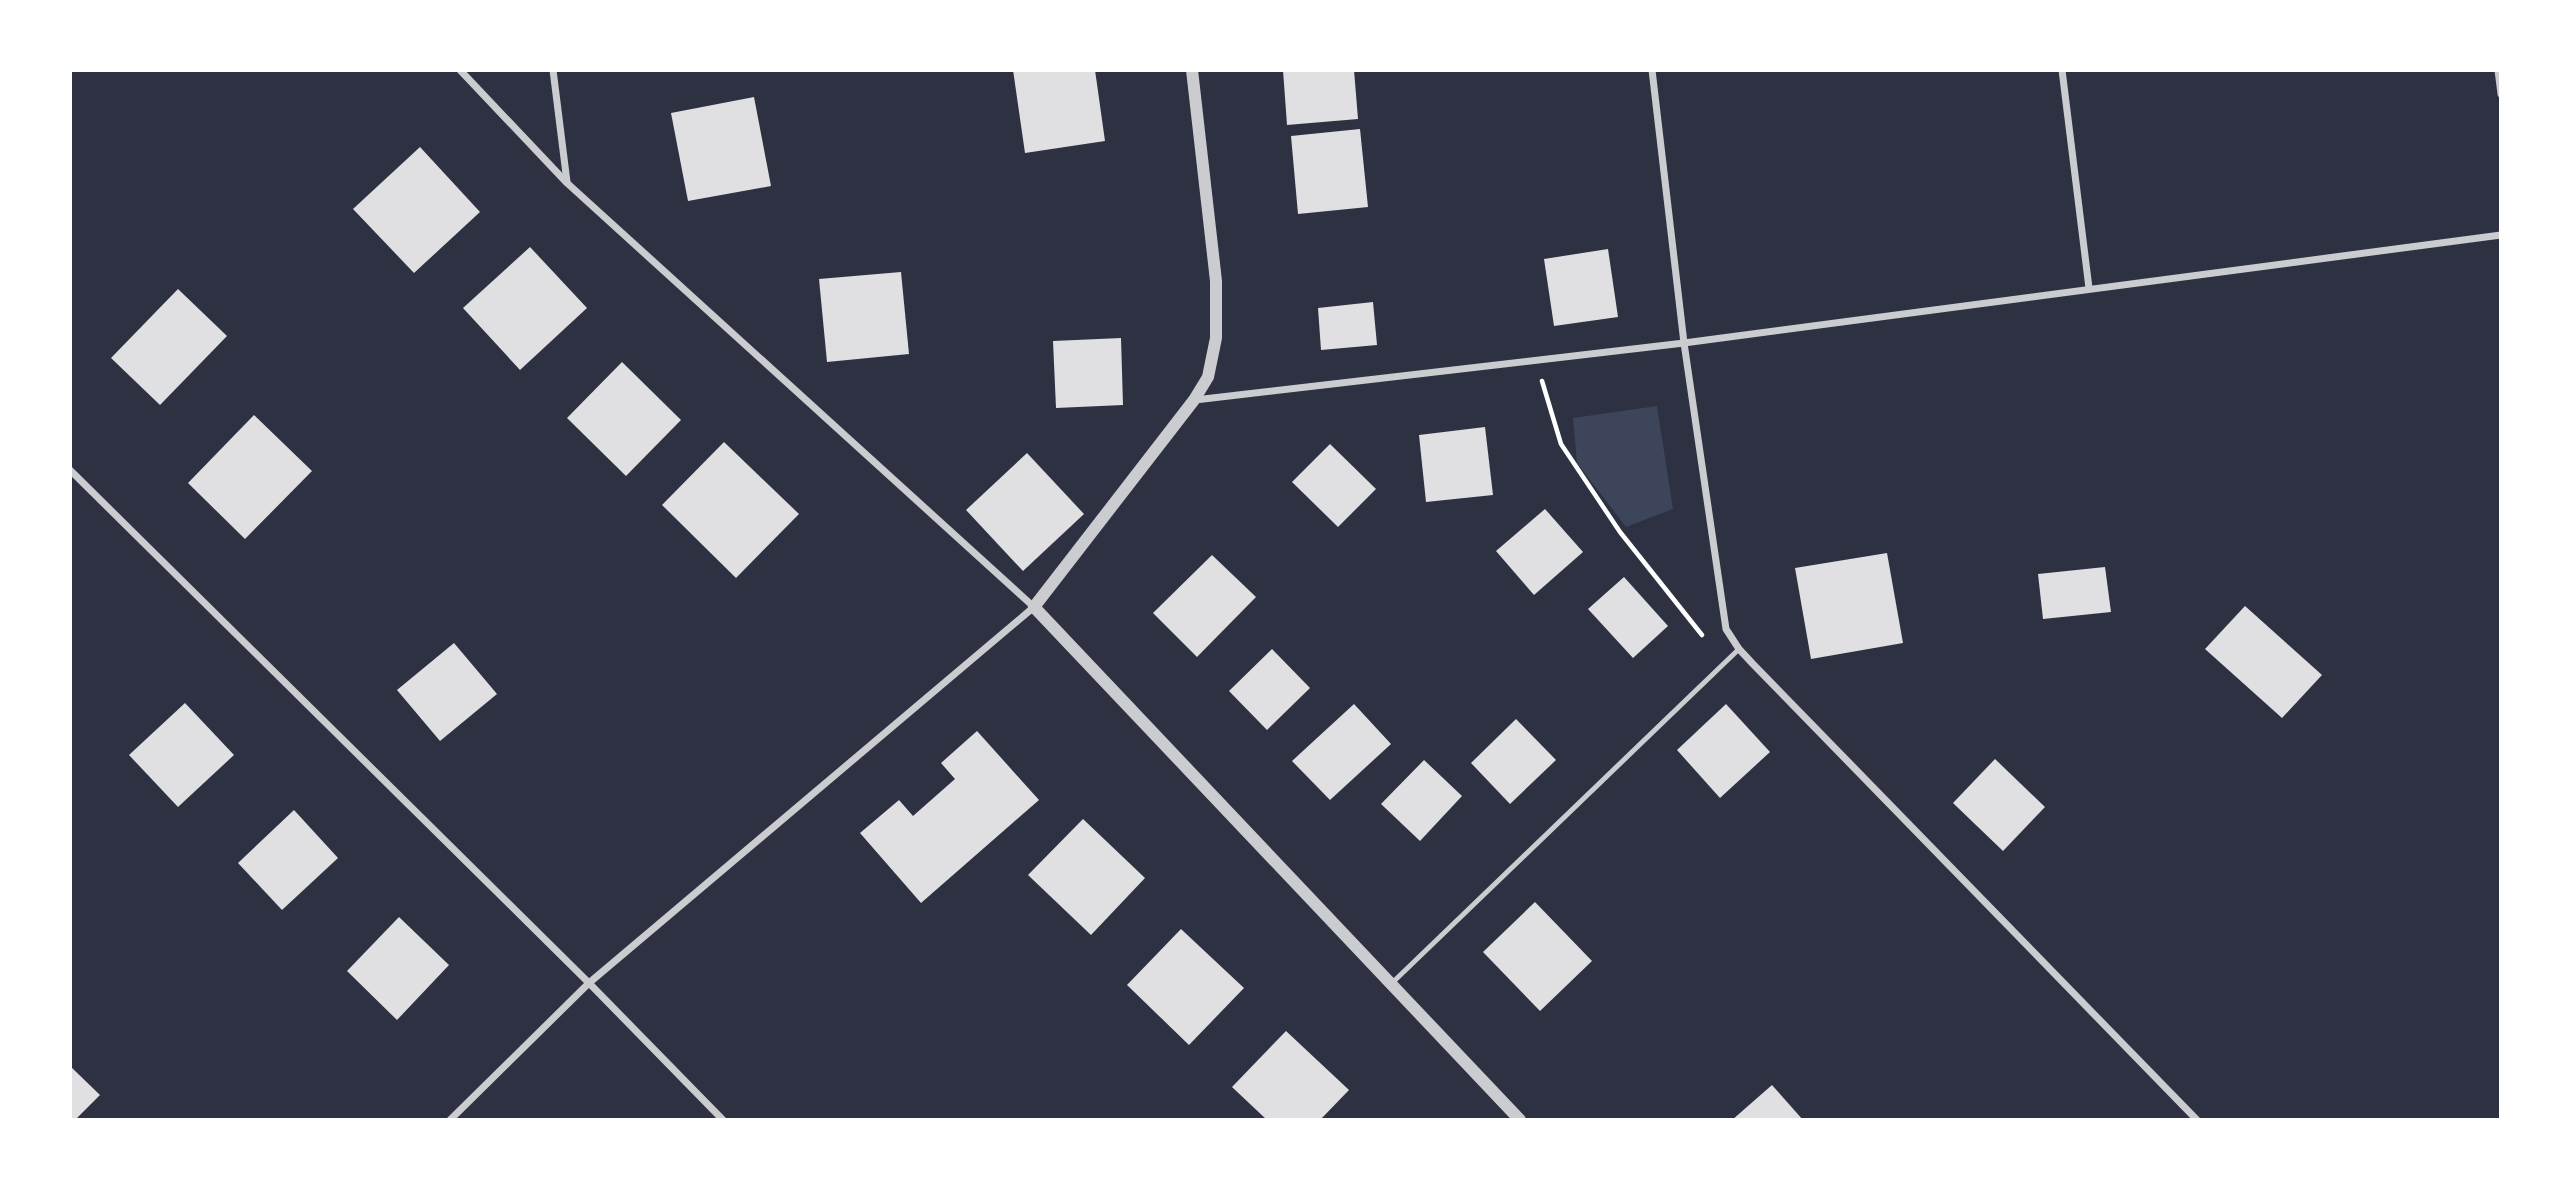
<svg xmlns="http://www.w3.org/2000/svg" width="2571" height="1190" font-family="Overpass,sans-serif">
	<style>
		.green { fill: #3c4559 }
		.building { fill: #e0e0e3 }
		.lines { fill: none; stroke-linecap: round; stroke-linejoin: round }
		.path { stroke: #fff; stroke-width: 4.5 }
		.service { stroke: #caccd0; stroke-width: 5 }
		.minor { stroke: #caccd0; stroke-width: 7 }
		.tertiary { stroke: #caccd0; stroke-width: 12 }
	</style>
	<rect width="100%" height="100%" fill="#2d3142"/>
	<!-- green -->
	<path class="green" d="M 1657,406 L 1673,509 L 1626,527 L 1577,463 L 1573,418 Z"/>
	<!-- building -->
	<g class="building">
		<path d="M 1013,70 L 1095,70 L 1105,141 L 1025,153 Z"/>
		<path d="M 1283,70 L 1354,70 L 1358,119 L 1287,125 Z"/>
		<path d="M 754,97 L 771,186 L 688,201 L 671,113 Z"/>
		<path d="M 1360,129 L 1368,207 L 1298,214 L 1291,136 Z"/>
		<path d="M 420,147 L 480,212 L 414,273 L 353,209 Z"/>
		<path d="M 530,247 L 587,308 L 520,370 L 463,308 Z"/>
		<path d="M 1608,249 L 1618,317 L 1554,326 L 1544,259 Z"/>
		<path d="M 901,272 L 909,354 L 827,362 L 819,279 Z"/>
		<path d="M 178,289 L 227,336 L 160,405 L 111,358 Z"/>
		<path d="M 1373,302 L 1377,345 L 1321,350 L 1318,308 Z"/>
		<path d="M 1121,338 L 1123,405 L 1056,408 L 1053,341 Z"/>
		<path d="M 622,362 L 681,420 L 626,476 L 567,418 Z"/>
		<path d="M 254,415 L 312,471 L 245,539 L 188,483 Z"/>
		<path d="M 1485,427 L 1493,495 L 1426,502 L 1419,435 Z"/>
		<path d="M 724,442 L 799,514 L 736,578 L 662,505 Z"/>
		<path d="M 1330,444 L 1376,489 L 1338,527 L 1292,482 Z"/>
		<path d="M 1027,453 L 1084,514 L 1023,571 L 966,510 Z"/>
		<path d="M 1545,509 L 1583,552 L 1534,595 L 1496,551 Z"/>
		<path d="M 1887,553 L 1903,643 L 1811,659 L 1795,568 Z"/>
		<path d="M 1212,555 L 1256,597 L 1197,657 L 1153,613 Z"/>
		<path d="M 2105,567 L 2111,612 L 2043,619 L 2038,574 Z"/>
		<path d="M 1624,577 L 1668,626 L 1633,658 L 1588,609 Z"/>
		<path d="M 2245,606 L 2322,675 L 2282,718 L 2205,649 Z"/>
		<path d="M 454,643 L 497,694 L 440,741 L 397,690 Z"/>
		<path d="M 1272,649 L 1310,688 L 1267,730 L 1229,691 Z"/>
		<path d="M 185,703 L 234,755 L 178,807 L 129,755 Z"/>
		<path d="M 1354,704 L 1391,744 L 1330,800 L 1292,761 Z"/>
		<path d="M 1726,704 L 1770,752 L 1720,798 L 1677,750 Z"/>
		<path d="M 1516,719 L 1556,760 L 1510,804 L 1471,763 Z"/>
		<path d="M 977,731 L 1039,800 L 921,903 L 860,833 L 899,800 L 913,816 L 955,779 L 941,763 Z"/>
		<path d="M 1995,759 L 2045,807 L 2003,851 L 1953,803 Z"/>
		<path d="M 1424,760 L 1462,796 L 1420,841 L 1381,804 Z"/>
		<path d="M 294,810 L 338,858 L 282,910 L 238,863 Z"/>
		<path d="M 1083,819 L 1145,878 L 1091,935 L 1028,875 Z"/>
		<path d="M 1535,902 L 1592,961 L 1540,1011 L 1483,952 Z"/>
		<path d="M 399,917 L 449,965 L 397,1020 L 347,971 Z"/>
		<path d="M 1181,929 L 1244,988 L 1189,1045 L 1127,985 Z"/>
		<path d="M 1286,1031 L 1349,1090 L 1320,1120 L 1267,1120 L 1232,1087 Z"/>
		<path d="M 70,1066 L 100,1095 L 75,1120 L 70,1120 Z"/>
		<path d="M 1772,1085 L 1803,1120 L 1732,1120 Z"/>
	</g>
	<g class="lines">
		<!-- path -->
		<path class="path" d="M 1542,381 L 1561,444 L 1620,532 L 1702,635"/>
		<!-- service -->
		<path class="service" d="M 1391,984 L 1739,649"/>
		<!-- minor -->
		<g class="minor">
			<path d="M 553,70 L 567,182"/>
			<path d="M 1652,70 L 1684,343 L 1726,629 L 1739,649 L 1752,663 L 2197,1120"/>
			<path d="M 2062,70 L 2089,288"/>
			<path d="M 2498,70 L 2501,94"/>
			<path d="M 1195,400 L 1684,343 L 2501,235"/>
			<path d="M 70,470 L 589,983 L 723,1120"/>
			<path d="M 450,1120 L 589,983 L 1034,607 L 567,183 L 460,70"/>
		</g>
		<!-- tertiary -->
		<path class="tertiary" d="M 1192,70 L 1216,281 L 1216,338 L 1208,377 L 1194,400 L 1034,607 L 1520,1120"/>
	</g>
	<!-- border -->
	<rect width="2571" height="1190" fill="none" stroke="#ffffff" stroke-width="144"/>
</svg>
